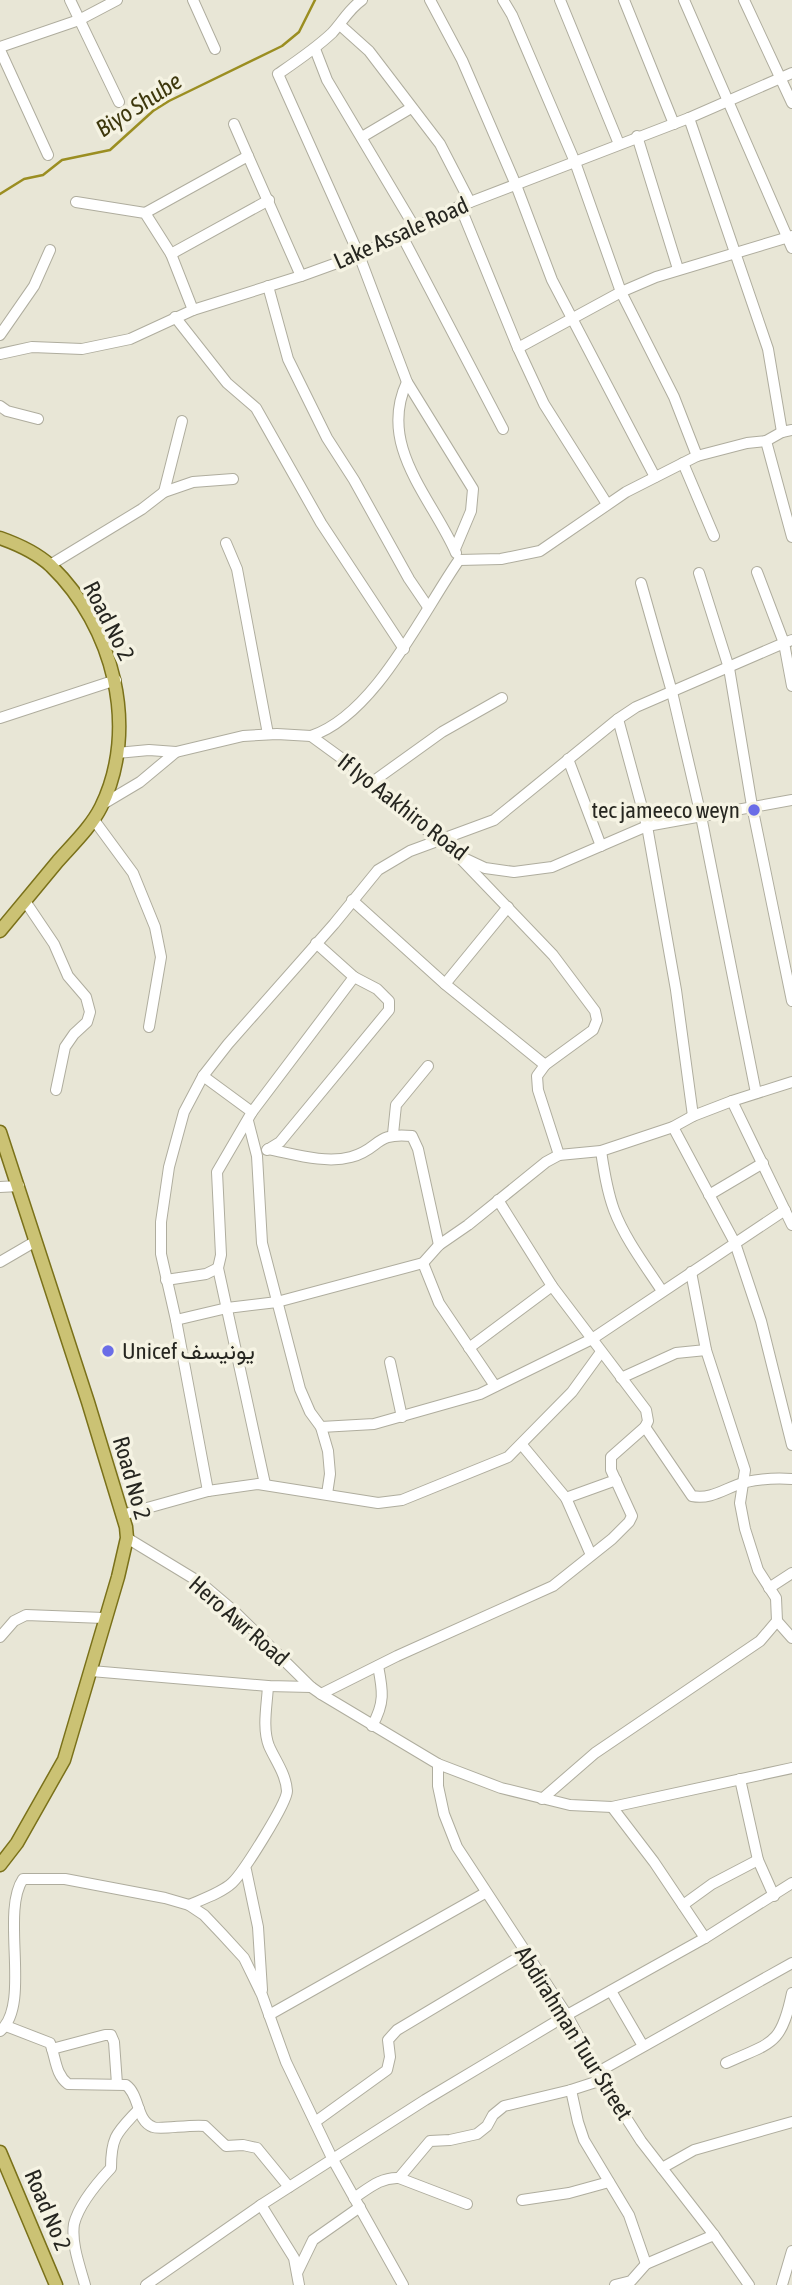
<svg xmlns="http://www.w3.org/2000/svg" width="792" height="2285" font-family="'Asap Condensed',Vazirmatn,sans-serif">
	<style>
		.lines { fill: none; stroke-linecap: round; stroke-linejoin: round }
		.stream { stroke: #9b8e21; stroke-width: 2.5 }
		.minor-casing { stroke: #afad9e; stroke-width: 12 }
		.major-casing { stroke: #7a711a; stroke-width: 15 }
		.minor { stroke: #fff; stroke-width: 10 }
		.major { stroke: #cbc274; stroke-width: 12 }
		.poi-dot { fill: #6a6de7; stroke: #f5f3e3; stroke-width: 2.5 }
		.labels { text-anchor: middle; stroke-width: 7; stroke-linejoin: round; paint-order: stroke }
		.street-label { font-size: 23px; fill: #262620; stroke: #f5f3e3 }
		.poi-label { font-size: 23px; fill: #262620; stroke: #f5f3e3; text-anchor: end }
		.water-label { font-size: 24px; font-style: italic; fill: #3e380d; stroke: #f5f3e3 }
	</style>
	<rect width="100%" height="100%" fill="#e8e6d6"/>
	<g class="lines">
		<!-- stream -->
		<path class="stream" d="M 0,194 L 24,179 L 43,175 L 62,160 L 110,150 L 153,111 L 169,101 L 282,46 L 299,32 L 315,0"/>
		<!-- minor casing -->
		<g class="minor-casing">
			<g id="minor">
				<path d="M 70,0 L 119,102"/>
				<path d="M 193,0 L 215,49"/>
				<path d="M 362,0 C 349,9 343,21 332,33 C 315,49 297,61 278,74 L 359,255 L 407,382 L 473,489 L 471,511 L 455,549"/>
				<path d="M 430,0 L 462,60 L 516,185 L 552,280 L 655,477"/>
				<path d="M 503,0 L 512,15 L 575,162 L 621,292 L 674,397 L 697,456"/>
				<path d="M 560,0 L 619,144"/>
				<path d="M 624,0 L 674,124"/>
				<path d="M 684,0 L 792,248"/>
				<path d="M 744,0 L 792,103"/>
				<path d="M 340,25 L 369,51 L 440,144 L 470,202"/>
				<path d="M 0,47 L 79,20 L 117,0"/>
				<path d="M 315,49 L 327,80 L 415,228"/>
				<path d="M 0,50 L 48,155"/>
				<path d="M 689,118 L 768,349 L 782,432"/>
				<path d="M 234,124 L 248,156"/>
				<path d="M 637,136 L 678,269"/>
				<path d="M 362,137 L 411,108"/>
				<path d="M 76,202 L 145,213 L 171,254 L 193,310"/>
				<path d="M 460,206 L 518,348 L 544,404 L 607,504"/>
				<path d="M 145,213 L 248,156 L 301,276"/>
				<path d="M 401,234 L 503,429"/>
				<path d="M 171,254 L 269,200"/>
				<path d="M 268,286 L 288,359 L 327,438 L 354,480 L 409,579 L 428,607"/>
				<path d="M 175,317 L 227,383 L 256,408 L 321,523 L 404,649"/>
				<path d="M 0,335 L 34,286 L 50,250"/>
				<path d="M 518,348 L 621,292 L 656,277 L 792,236"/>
				<path d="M 0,354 L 32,347 L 82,349 L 130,339 L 193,310 L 301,276 L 359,255 L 460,206 L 689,118 L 792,73"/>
				<path d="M 407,382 C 377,446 432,498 456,553"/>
				<path d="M 0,406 L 7,411 L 38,419"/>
				<path d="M 766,441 L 792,537"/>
				<path d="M 683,463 L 714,536"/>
				<path d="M 164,492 L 182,421"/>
				<path d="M 226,543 L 237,569 L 268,734"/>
				<path d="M 459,560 L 501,559 L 540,551 L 626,492 L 697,456 L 747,443 L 766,441 L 782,432 L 792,430"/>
				<path d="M 50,565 L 142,509 L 164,492 L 193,482 L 233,479"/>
				<path d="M 757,572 L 784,643 L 792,640"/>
				<path d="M 699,573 L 729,668 L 752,806 L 792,1001"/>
				<path d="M 641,583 L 672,692 L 701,816 L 756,1093"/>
				<path d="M 0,718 L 116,680"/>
				<path d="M 618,719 L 647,826 L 676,990 L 693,1116"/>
				<path d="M 311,736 C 375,715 422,613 459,560"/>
				<path d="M 117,753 L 149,750 L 176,752 L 243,736 L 277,734 L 311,736 L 344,760 L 455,854 L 485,868 L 514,872 L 552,867 L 647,826 L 792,800"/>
				<path d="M 568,759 L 601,846"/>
				<path d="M 371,783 L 442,732 L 502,698"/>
				<path d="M 103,804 L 140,782 L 176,752"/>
				<path d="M 94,820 L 133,873 L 155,927 L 161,957 L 149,1027"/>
				<path d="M 461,859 L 553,955 L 595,1011 L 597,1020 L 593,1030 L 545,1065"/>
				<path d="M 352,900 L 445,984 L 545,1065 L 537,1076 L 538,1090 L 559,1155"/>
				<path d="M 25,901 L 54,944 L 68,976 L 86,997 L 90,1012 L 87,1022 L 74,1034 L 65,1047 L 56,1090"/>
				<path d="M 445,984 L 508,907"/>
				<path d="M 203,1076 L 252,1112"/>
				<path d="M 732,1101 L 792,1225"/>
				<path d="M 248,1121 L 257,1156 L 262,1243 L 300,1389 L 310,1412 L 321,1427 L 328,1451 L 330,1474 L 327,1494"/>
				<path d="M 673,1127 L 735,1243 L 761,1321 L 792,1445"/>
				<path d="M 393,1134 L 396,1105 L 428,1066"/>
				<path d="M 268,1149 C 294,1154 325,1164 351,1157 C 381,1149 373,1132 412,1136 L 418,1149 L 439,1245"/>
				<path d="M 267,1150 L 280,1142 L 389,1010 L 389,1001 L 377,989 L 354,977"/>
				<path d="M 601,1151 C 604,1171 607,1191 614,1210 C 625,1239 645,1265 662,1291"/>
				<path d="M 0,1187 L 19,1186"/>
				<path d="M 709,1195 L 763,1163"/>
				<path d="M 0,1262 L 36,1241"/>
				<path d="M 423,1263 L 439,1303 L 495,1386"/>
				<path d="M 166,1280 L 206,1274 L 218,1268"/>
				<path d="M 176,1320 L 227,1308 L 277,1302 L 423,1263 L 439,1245 L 468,1225 L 546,1162 L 559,1155 L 601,1151 L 673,1127 L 693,1116 L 732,1101 L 792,1082"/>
				<path d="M 469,1348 L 552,1286"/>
				<path d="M 390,1362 L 402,1417"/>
				<path d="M 621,1378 L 676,1353 L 706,1350"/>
				<path d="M 321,1427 L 374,1424 L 480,1394 L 592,1339 L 785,1210"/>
				<path d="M 645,1427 L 692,1496 C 713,1500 726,1487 746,1482 C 760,1479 777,1478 792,1479"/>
				<path d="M 522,1445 L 566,1498 L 591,1555"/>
				<path d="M 265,1484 L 218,1268 L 221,1255 L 217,1172 L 252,1112 L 354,977 L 316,943"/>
				<path d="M 208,1491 L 176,1320 L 161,1254 L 161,1222 L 169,1167 L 184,1112 L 203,1076 L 228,1044 L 334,924 L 378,870 L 410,851 L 494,820 L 618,719 L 636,707 L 784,643 L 792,686"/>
				<path d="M 566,1498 L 616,1480"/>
				<path d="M 122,1515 L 208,1491 L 258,1484 L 378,1503 L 402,1500 L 508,1457 L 572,1392 L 601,1352"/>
				<path d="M 127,1538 L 201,1583 L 234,1611 L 311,1687 L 321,1694 L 438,1764 L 501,1788 L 570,1805 L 612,1807 L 792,1768"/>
				<path d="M 769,1588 L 792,1573"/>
				<path d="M 777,1621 L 792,1638"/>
				<path d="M 0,1637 L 14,1621 L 26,1615 L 104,1618"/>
				<path d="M 91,1671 L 268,1686 L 311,1687"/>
				<path d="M 321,1694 L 397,1656 L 553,1586 L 612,1539 L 629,1522 L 632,1516 L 611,1470 L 611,1457 L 645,1427 L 648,1421 L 646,1410 L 552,1286 L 498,1200"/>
				<path d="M 372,1726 C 385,1703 383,1691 378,1666"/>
				<path d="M 438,1764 L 438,1786 L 444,1814 L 457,1847 L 567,2015 L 605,2085 L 641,2141 L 714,2235 L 749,2285"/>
				<path d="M 740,1779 L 758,1860 L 774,1896"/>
				<path d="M 542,1799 L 595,1753 L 760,1641 L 777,1621 L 776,1598 L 758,1570 L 745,1529 L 740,1503 L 745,1470 L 706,1350 L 691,1272"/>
				<path d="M 612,1807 L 654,1862 L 705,1938"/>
				<path d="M 246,1870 L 258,1927 L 262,1990"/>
				<path d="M 189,1905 C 203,1899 221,1893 232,1883 C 243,1873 287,1803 287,1791 C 286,1774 275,1760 269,1746 C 262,1728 267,1705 268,1686"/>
				<path d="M 683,1905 L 712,1884 L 758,1860"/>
				<path d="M 611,1991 L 643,2046"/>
				<path d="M 269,2015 L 485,1893"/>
				<path d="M 6,2026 L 50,2043 C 56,2058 55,2074 68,2084 L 126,2085 C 140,2095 136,2121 153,2127 C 159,2130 192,2124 205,2126 L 226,2146 L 243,2145 L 257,2148 L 289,2187"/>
				<path d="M 0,2031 C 32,2005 0,1913 23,1879 L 65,1879 L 165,1898 L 189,1905 L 204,1915 L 222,1934 L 244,1958 L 262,1995 L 286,2062 L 332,2158 L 403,2285"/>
				<path d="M 52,2049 L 105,2035 L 111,2035 L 114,2042 L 117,2084"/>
				<path d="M 726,2063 C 772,2042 781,2046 792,1993"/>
				<path d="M 598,2072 L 792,1963"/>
				<path d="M 571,2090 L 578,2122 L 584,2140 L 629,2215 L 646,2264"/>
				<path d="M 315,2122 L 387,2070 L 390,2057 L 388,2040 L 397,2030 L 526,1953"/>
				<path d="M 662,2168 L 694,2150 L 792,2122"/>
				<path d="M 399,2178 L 430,2141 L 450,2140 L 477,2134 L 487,2126 L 493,2115 L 504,2106 L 571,2090 L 602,2080"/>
				<path d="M 354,2198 C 369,2188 381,2177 399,2178 L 467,2204"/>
				<path d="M 522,2200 L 569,2193 L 609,2182"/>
				<path d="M 261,2205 L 294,2258 L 299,2285"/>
				<path d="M 297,2273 L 313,2240 L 360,2207"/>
				<path d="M 85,2285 C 80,2267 71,2243 74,2224 C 79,2204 97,2183 111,2168 C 111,2135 118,2132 139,2109"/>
				<path d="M 146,2285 L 261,2205 L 425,2100 L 567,2015 L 705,1938 L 792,1883"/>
				<path d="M 615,2285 L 631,2281 L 646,2264 L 714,2235"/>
				<path d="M 782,2285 L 792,2251"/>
			</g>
		</g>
		<!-- major casing -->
		<g class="major-casing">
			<g id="major">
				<path d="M 0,538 C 17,544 38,554 51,566 C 113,626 140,728 101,807 C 91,827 73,844 58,861 C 39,884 19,908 0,931"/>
				<path d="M 0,1132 L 88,1402 L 126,1527 L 127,1538 L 118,1577 L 64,1760 L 17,1843 L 0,1865"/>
				<path d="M 0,2152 L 56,2285"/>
			</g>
		</g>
		<!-- minor -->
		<use href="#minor" class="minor"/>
		<!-- major -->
		<use href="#major" class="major"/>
	</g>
	<!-- markers -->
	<g class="poi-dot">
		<circle cx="754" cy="810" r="7"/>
		<circle cx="108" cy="1351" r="7"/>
	</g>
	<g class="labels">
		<!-- street labels -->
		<g class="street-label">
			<text transform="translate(401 233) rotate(-24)" y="8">Lake Assale Road</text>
			<text transform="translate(109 621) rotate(63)" y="8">Road No 2</text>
			<text transform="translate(403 807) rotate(38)" y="8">If Iyo Aakhiro Road</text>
			<text transform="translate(132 1478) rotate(74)" y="8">Road No 2</text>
			<text transform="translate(239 1621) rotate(41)" y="8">Hero Awr Road</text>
			<text transform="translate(574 2033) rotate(58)" y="8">Abdirahman Tuur Street</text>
			<text transform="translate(48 2210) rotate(67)" y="8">Road No 2</text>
		</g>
		<!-- poi labels -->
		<g class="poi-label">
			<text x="740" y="818">tec jameeco weyn</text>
			<text x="122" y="1359" text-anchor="start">Unicef يونيسف</text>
		</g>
		<!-- water labels -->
		<g class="water-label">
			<text transform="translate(139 105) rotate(-33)" y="8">Biyo Shube</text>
		</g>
	</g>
</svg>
